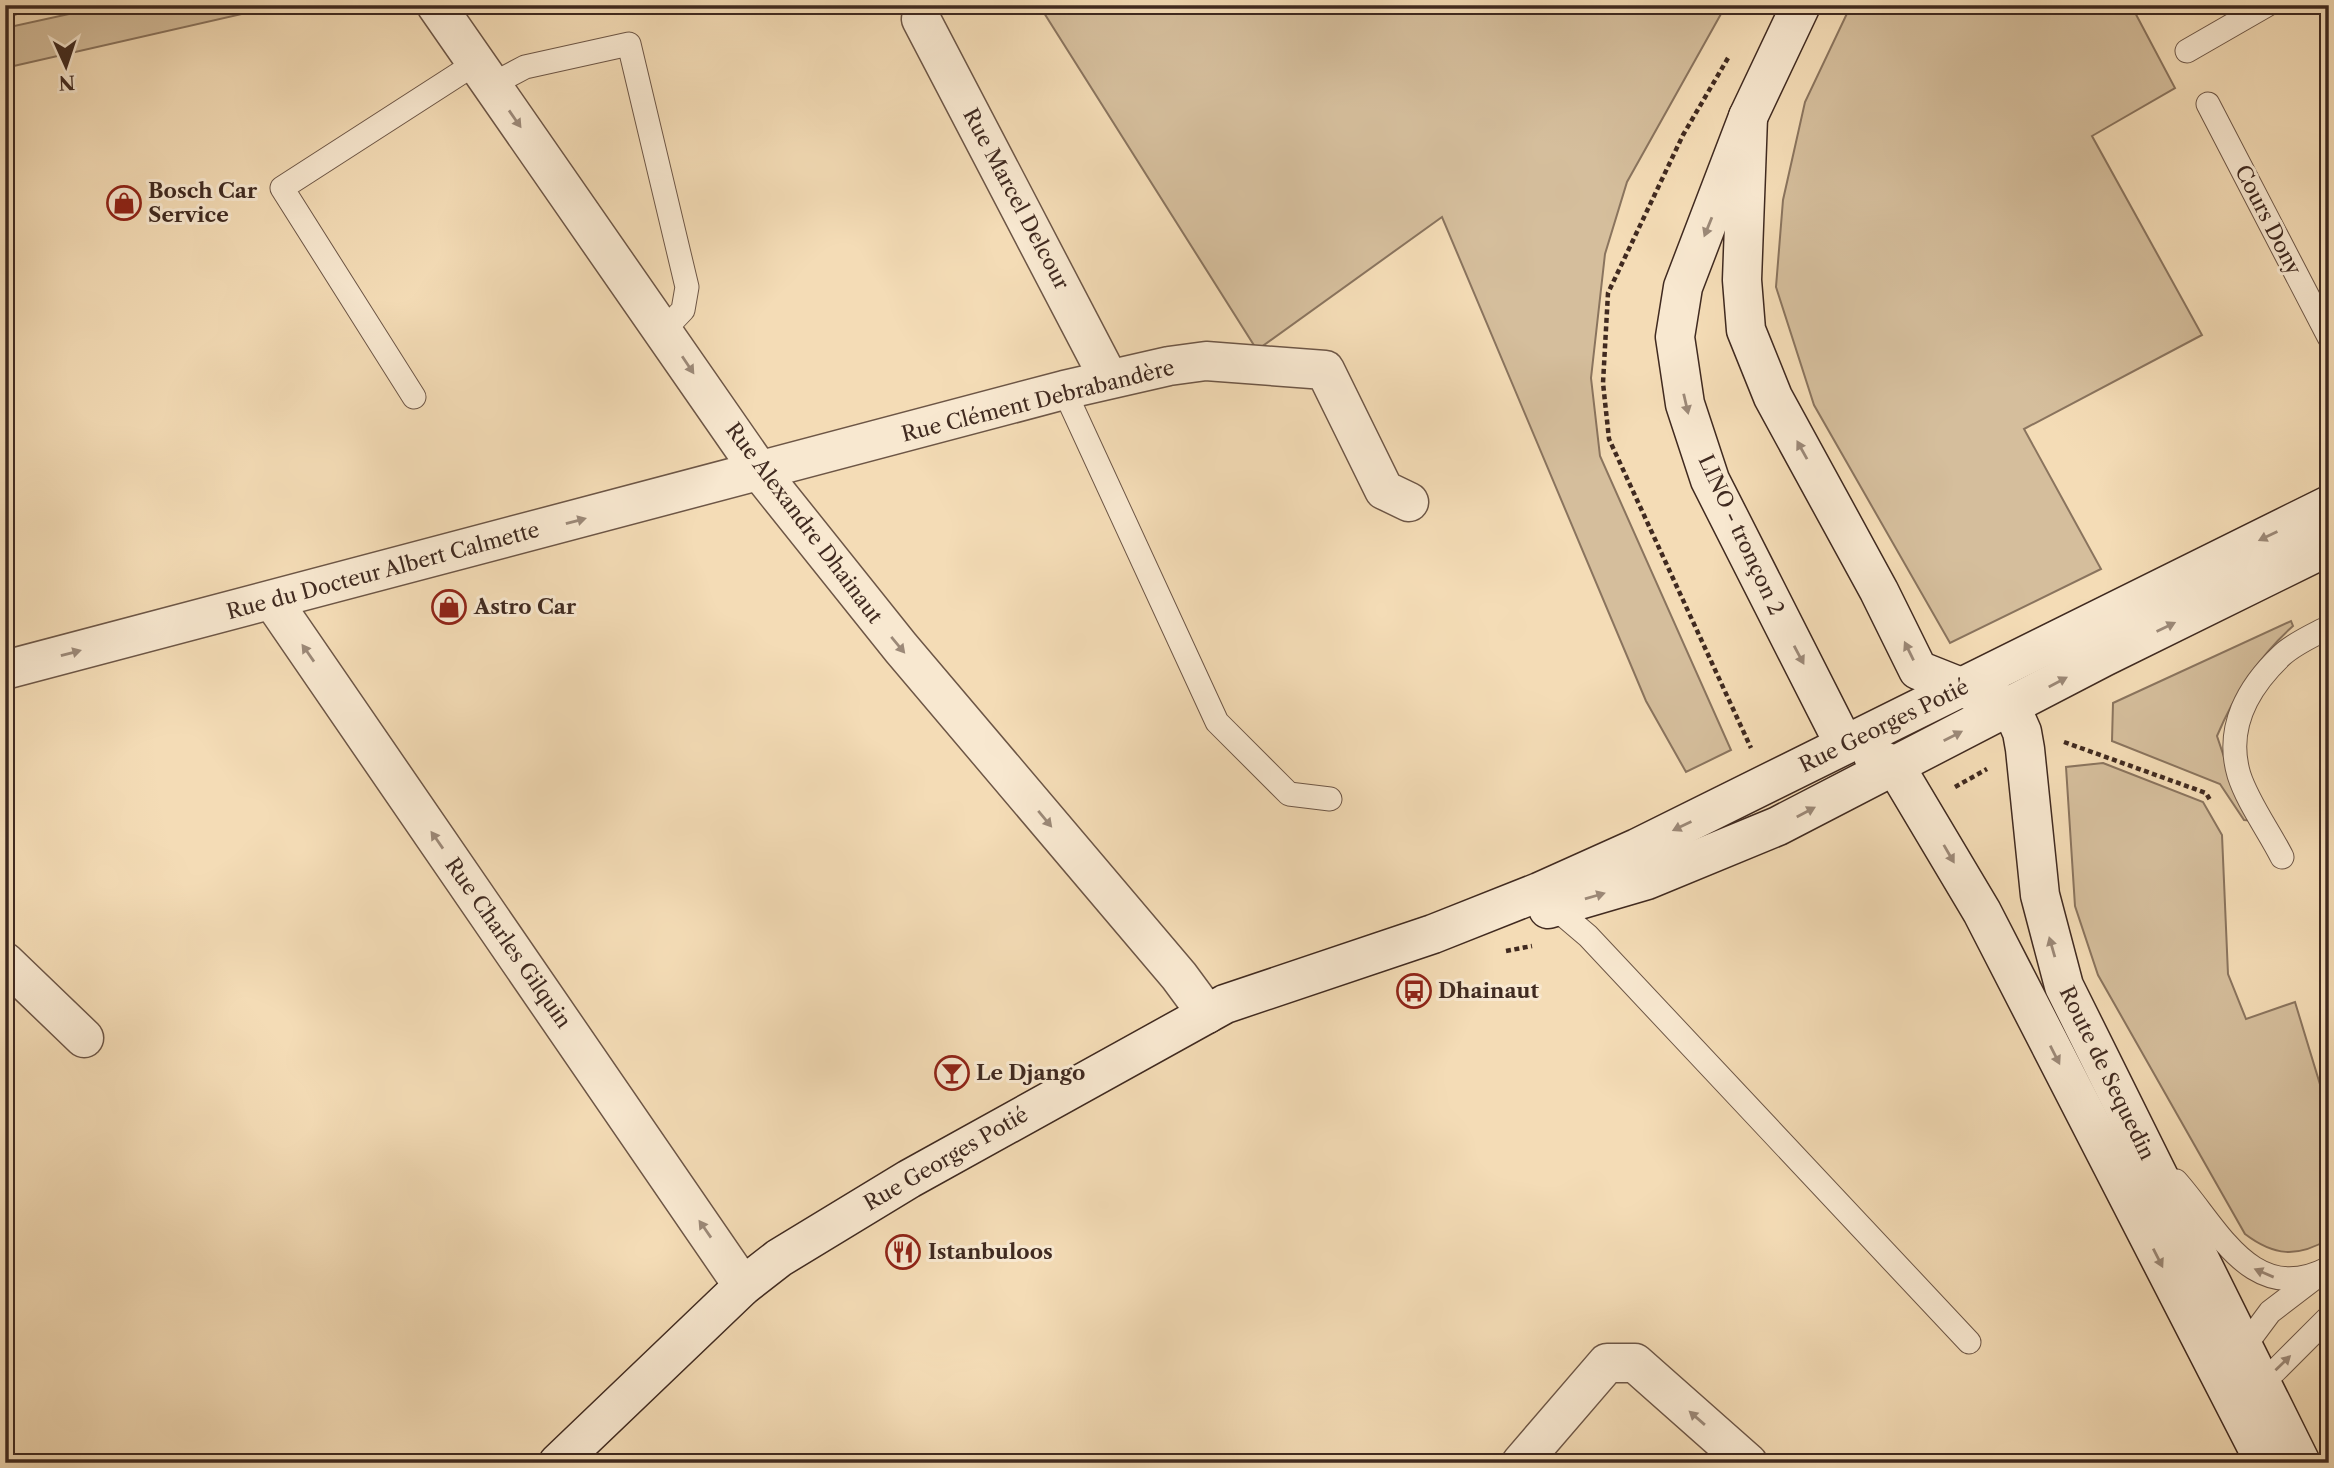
<svg xmlns="http://www.w3.org/2000/svg" width="2334" height="1468" font-family="'Libre Caslon Text',serif">
	<style>
		.green { fill: #d5be9c; stroke: #8a745e; stroke-width: 2 }
		.lines { fill: none; stroke-linecap: round; stroke-linejoin: round }
		.lane-casing { stroke: #6d5646; stroke-width: 25 }
		.street-casing { stroke: #6d5646; stroke-width: 41 }
		.secondary-casing { stroke: #402a20; stroke-width: 41 }
		.path { stroke: #402a20; stroke-width: 4.5; stroke-dasharray: 5 3.5; stroke-linecap: butt }
		.lane { stroke: #f8e8d0; stroke-width: 23 }
		.street { stroke: #f8e8d0; stroke-width: 38 }
		.secondary { stroke: #f8e8d0; stroke-width: 38 }
		.rail { stroke: #402a20; stroke-width: 5; stroke-dasharray: 12 12; stroke-linecap: butt }
		.oneway { fill: #9c8978 }
		.labels { text-anchor: middle; stroke-width: 6; stroke-linejoin: round; paint-order: stroke }
		.poi-label { font-size: 21px; font-weight: bold; fill: #402a20; stroke: #f8e8d0; text-anchor: start }
		.street-label { font-size: 21px; fill: #402a20; stroke: #f8e8d0 }
	</style>
	<rect width="100%" height="100%" fill="#f4dcb6"/>
	<filter id="stains"><feTurbulence type="fractalNoise" baseFrequency=".00286" numOctaves="4"/><feColorMatrix values="0 0 0 0 .2 0 0 0 0 .09 0 0 0 0 .02 0 0 0 .5 -.17"/></filter>
	<radialGradient id="worn" r=".72"><stop offset=".6" stop-color="#630" stop-opacity="0"/><stop offset="1" stop-color="#630" stop-opacity=".3"/></radialGradient>
	<!-- green -->
	<g class="green">
		<path d="M 110,5 L 281,5 L 5,68 L 5,28 Z"/>
		<path d="M 1039,5 L 1726,5 L 1627,182 L 1605,254 L 1591,378 L 1600,456 L 1731,750 L 1686,772 L 1646,701 L 1442,217 L 1257,350 Z"/>
		<path d="M 1851,5 L 2131,5 L 2175,88 L 2092,136 L 2202,335 L 2024,429 L 2101,569 L 1950,643 L 1814,405 L 1776,287 L 1783,200 L 1805,102 Z"/>
		<path d="M 2291,621 L 2293,626 C 2258,657 2235,693 2217,736 L 2227,766 L 2256,821 L 2244,820 L 2220,784 L 2112,741 L 2113,703 Z"/>
		<path d="M 2103,763 L 2203,802 L 2222,835 L 2228,974 L 2246,1019 L 2295,1002 L 2329,1114 L 2329,1239 C 2297,1258 2274,1256 2245,1234 L 2098,975 L 2075,906 L 2066,767 Z"/>
	</g>
	<g class="lines">
		<!-- lane casing -->
		<g class="lane-casing">
			<g id="lane">
				<path d="M 2187,51 L 2267,5"/>
				<path d="M 491,85 L 525,67 L 629,44 L 687,287 L 683,310 L 664,330"/>
				<path d="M 2208,104 L 2329,337"/>
				<path d="M 1064,390 L 1217,722 L 1289,794 L 1330,799"/>
				<path d="M 414,397 L 282,188 L 476,63"/>
				<path d="M 2282,857 C 2269,831 2248,803 2239,775 C 2225,728 2248,687 2282,655 C 2295,643 2314,635 2329,627"/>
				<path d="M 1548,902 L 1588,936 L 1969,1342"/>
				<path d="M 2176,1181 C 2218,1228 2252,1308 2329,1268"/>
				<path d="M 2238,1355 L 2270,1312 L 2317,1276"/>
				<path d="M 2252,1387 L 2275,1371 L 2329,1317"/>
			</g>
		</g>
		<!-- street casing -->
		<g class="street-casing">
			<g id="street">
				<path d="M 436,5 L 761,473 L 901,648 L 1179,976 L 1207,1014"/>
				<path d="M 921,19 L 1109,379"/>
				<path d="M 272,600 L 743,1286"/>
				<path d="M 5,670 L 1064,390 L 1169,366 L 1206,361 L 1325,370 L 1384,490 L 1409,502"/>
				<path d="M 5,962 L 84,1038"/>
				<path d="M 1521,1463 L 1607,1363 L 1635,1363 L 1748,1463"/>
			</g>
		</g>
		<!-- secondary casing -->
		<g class="secondary-casing">
			<g id="secondary">
				<path d="M 1801,5 L 1748,117 L 1683,287 L 1675,337 L 1685,404 L 1710,480 L 1844,744"/>
				<path d="M 1748,117 L 1742,280 L 1746,330 L 1773,397 L 1879,591 L 1918,670 L 2011,707 L 2022,732 L 2025,749 L 2040,895 L 2064,986 L 2301,1463"/>
				<path d="M 1873,756 L 1895,766 L 1982,912 L 2265,1463"/>
				<path d="M 1548,909 L 1647,880 L 1778,826 L 2104,657 L 2329,546"/>
				<path d="M 558,1463 L 743,1286 L 779,1258 L 909,1179 L 1225,1004 L 1433,934 L 1539,892 L 1637,848 L 2329,505"/>
			</g>
		</g>
		<!-- path -->
		<g class="path">
			<path d="M 1728,58 L 1683,135 L 1608,293 L 1603,383 L 1609,439 L 1751,748"/>
			<path d="M 2064,742 L 2206,793 L 2210,800"/>
			<path d="M 1955,787 L 1987,769"/>
			<path d="M 1506,951 L 1532,946"/>
		</g>
		<!-- lane -->
		<use href="#lane" class="lane"/>
		<!-- street -->
		<use href="#street" class="street"/>
		<!-- secondary -->
		<use href="#secondary" class="secondary"/>
		<!-- rail -->
		<path class="rail" d="M 5,15 L 53,5"/>
	</g>
	<!-- one-way arrows -->
	<defs><path id="oneway-solid" d="M-6-.8H1V-3.2L6.5 0L1 3.2V.8H-6Z" transform="scale(1.75)"/></defs>
	<g class="oneway">
		<use href="#oneway-solid" transform="translate(515 119) rotate(55)"/>
		<use href="#oneway-solid" transform="translate(1708 227) rotate(112)"/>
		<use href="#oneway-solid" transform="translate(688 365) rotate(56)"/>
		<use href="#oneway-solid" transform="translate(1686 404) rotate(77)"/>
		<use href="#oneway-solid" transform="translate(1802 450) rotate(-119)"/>
		<use href="#oneway-solid" transform="translate(576 521) rotate(-15)"/>
		<use href="#oneway-solid" transform="translate(2268 536) rotate(154)"/>
		<use href="#oneway-solid" transform="translate(2166 627) rotate(-26)"/>
		<use href="#oneway-solid" transform="translate(898 645) rotate(50)"/>
		<use href="#oneway-solid" transform="translate(1909 651) rotate(-116)"/>
		<use href="#oneway-solid" transform="translate(71 653) rotate(-15)"/>
		<use href="#oneway-solid" transform="translate(308 653) rotate(-125)"/>
		<use href="#oneway-solid" transform="translate(1799 655) rotate(62)"/>
		<use href="#oneway-solid" transform="translate(2058 682) rotate(-28)"/>
		<use href="#oneway-solid" transform="translate(1953 736) rotate(-27)"/>
		<use href="#oneway-solid" transform="translate(1806 812) rotate(-28)"/>
		<use href="#oneway-solid" transform="translate(1045 819) rotate(50)"/>
		<use href="#oneway-solid" transform="translate(1682 826) rotate(154)"/>
		<use href="#oneway-solid" transform="translate(437 840) rotate(-125)"/>
		<use href="#oneway-solid" transform="translate(1949 854) rotate(60)"/>
		<use href="#oneway-solid" transform="translate(1595 896) rotate(-16)"/>
		<use href="#oneway-solid" transform="translate(2052 947) rotate(-106)"/>
		<use href="#oneway-solid" transform="translate(2055 1055) rotate(63)"/>
		<use href="#oneway-solid" transform="translate(705 1229) rotate(-125)"/>
		<use href="#oneway-solid" transform="translate(2158 1258) rotate(63)"/>
		<use href="#oneway-solid" transform="translate(2264 1273) rotate(-157)"/>
		<use href="#oneway-solid" transform="translate(2283 1363) rotate(-44)"/>
		<use href="#oneway-solid" transform="translate(1697 1418) rotate(-139)"/>
	</g>
	<!-- icons -->
	<defs>
		<g id="shop-ring" transform="scale(1.75)"><circle r="9.5" fill="#f8e8d0" stroke="#8f2418" stroke-width="1.5"/><path d="M-5-2.5h2.3a2.7 3.5 0 0 1 5.4 0H5L5.5 6h-11ZM-1.5-2.5h3a1.5 2.3 0 0 0-3 0Z" fill="#8f2418"/></g>
		<g id="bus-ring" transform="scale(1.75)"><circle r="9.5" fill="#f8e8d0" stroke="#8f2418" stroke-width="1.5"/><path d="M-5-6H5V4H4V6H2V4H-2V6H-4V4H-5ZM-3.5-4V0h7V-4ZM-3.5 1.2v1.5H-2V1.2ZM2 1.2v1.5H3.5V1.2Z" fill="#8f2418"/></g>
		<g id="bar-ring" transform="scale(1.75)"><circle r="9.5" fill="#f8e8d0" stroke="#8f2418" stroke-width="1.5"/><path d="M-6-5H6L.8 .8V4.5H3.5V6h-7V4.5H-.8V.8Z" fill="#8f2418"/></g>
		<g id="restaurant-ring" transform="scale(1.75)"><circle r="9.5" fill="#f8e8d0" stroke="#8f2418" stroke-width="1.5"/><path d="M-5-6h1v4h1v-4h1v4h1v-4h1v5L-1.5 .5V6h-2V.5L-5-1ZM5-6V6H3V1.5H1.5Q1.5-4 5-6Z" fill="#8f2418"/></g>
	</defs>
	<g fill-rule="evenodd">
		<use href="#shop-ring" x="124" y="203"/>
		<use href="#shop-ring" x="449" y="607"/>
		<use href="#bus-ring" x="1414" y="991"/>
		<use href="#bar-ring" x="952" y="1073"/>
		<use href="#restaurant-ring" x="903" y="1252"/>
	</g>
	<g class="labels">
		<!-- poi labels -->
		<g class="poi-label">
			<text x="148" y="198">Bosch Car<tspan x="148" dy="24">Service</tspan></text>
			<text x="474" y="614">Astro Car</text>
			<text x="1438" y="998">Dhainaut</text>
			<text x="976" y="1080">Le Django</text>
			<text x="928" y="1259">Istanbuloos</text>
		</g>
		<!-- street labels -->
		<g class="street-label">
			<text transform="translate(1016 199) rotate(62)" y="7">Rue Marcel Delcour</text>
			<text transform="translate(2268 220) rotate(63)" y="7">Cours Dony</text>
			<text transform="translate(1038 401) rotate(-14)" y="7">Rue Clément Debrabandère</text>
			<text transform="translate(804 523) rotate(53)" y="7">Rue Alexandre Dhainaut</text>
			<text transform="translate(1741 535) rotate(65)" y="7">LINO - tronçon 2</text>
			<text transform="translate(383 571) rotate(-15)" y="7">Rue du Docteur Albert Calmette</text>
			<text transform="translate(1884 726) rotate(-26)" y="7">Rue Georges Potié</text>
			<text transform="translate(508 943) rotate(55)" y="7">Rue Charles Gilquin</text>
			<text transform="translate(2107 1073) rotate(64)" y="7">Route de Sequedin</text>
			<text transform="translate(946 1159) rotate(-30)" y="7">Rue Georges Potié</text>
		</g>
	</g>
	<!-- margin -->
	<rect width="2334" height="1468" fill="none" stroke="#f4dcb6" stroke-width="28"/>
	<rect x="7" y="7" width="2320" height="1454" fill="none" stroke="#402a20" stroke-width="3.5"/>
	<rect x="14" y="14" width="2306" height="1440" fill="none" stroke="#402a20" stroke-width="2"/>
	<!-- north arrow -->
	<g transform="translate(66 66) rotate(177)" stroke="#f8e8d0" stroke-width="5" paint-order="stroke">
	<path d="M0-5L12 26L0 18L-12 26Z" fill="#402a20"/>
	<text y="-10" font-size="19" font-weight="bold" text-anchor="middle" fill="#402a20">N</text>
	</g>
	<rect width="100%" height="100%" filter="url(#stains)"/>
	<rect width="100%" height="100%" fill="url(#worn)"/>
</svg>
